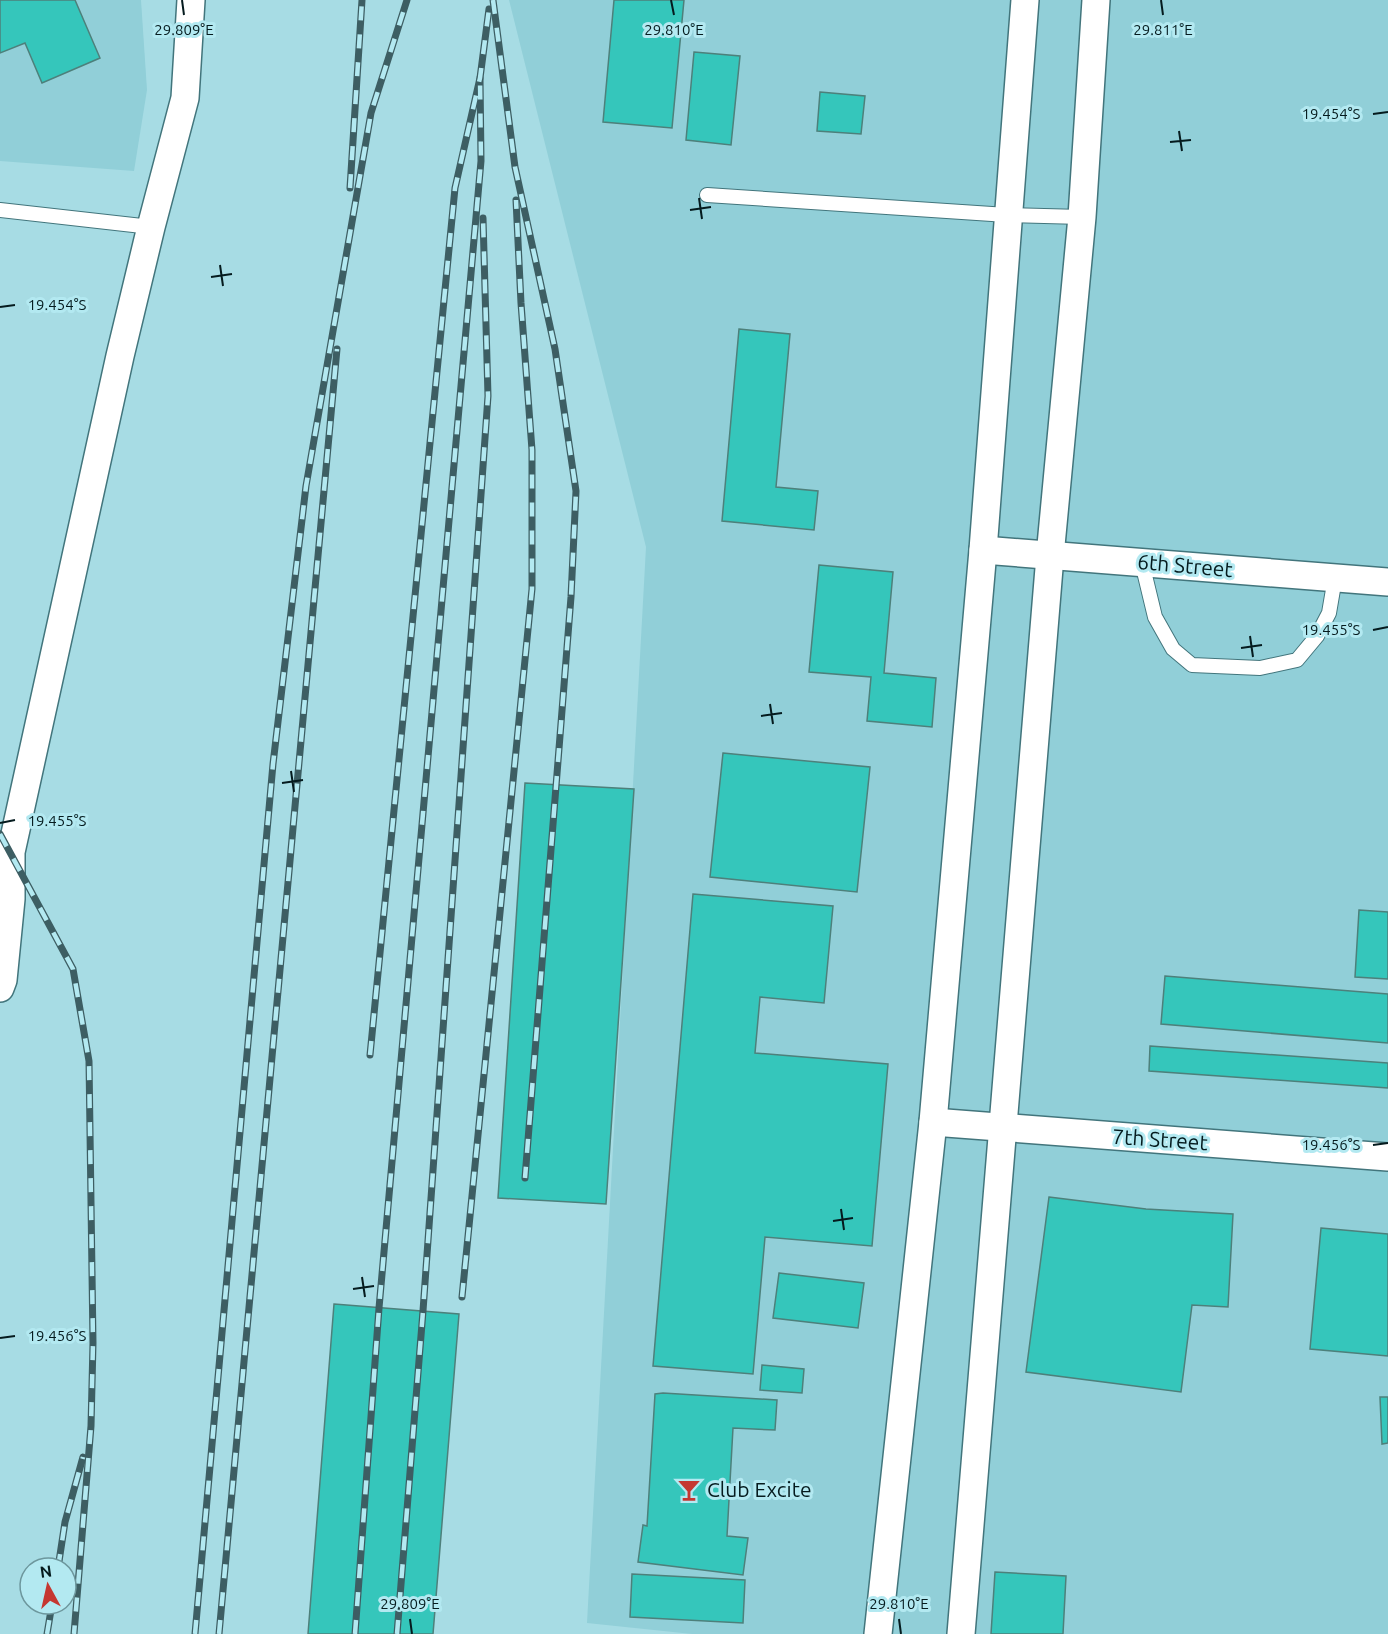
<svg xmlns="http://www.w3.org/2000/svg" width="1388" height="1634" font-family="Ubuntu,sans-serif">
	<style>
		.built { fill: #91cfd8 }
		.building { fill: #35c6bb; stroke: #4d807b; stroke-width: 1.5 }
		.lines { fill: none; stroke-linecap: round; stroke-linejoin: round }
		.lane-casing { stroke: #42757c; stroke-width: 16 }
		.street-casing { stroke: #42757c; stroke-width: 30 }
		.lane { stroke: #fff; stroke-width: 14 }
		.street { stroke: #fff; stroke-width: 27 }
		.rail-casing { stroke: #3d5e63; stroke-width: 7 }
		.rail { stroke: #b3e9f1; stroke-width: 4.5; stroke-dasharray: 14; stroke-linecap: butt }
		.ticks { fill: none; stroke: #051b1e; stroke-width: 2 }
		.labels { text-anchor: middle; stroke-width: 6; stroke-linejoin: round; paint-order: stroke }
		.street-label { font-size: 21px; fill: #051b1e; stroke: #b3e9f1 }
		.poi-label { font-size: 21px; fill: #051b1e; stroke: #b3e9f1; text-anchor: start }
		.ticks-label { font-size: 15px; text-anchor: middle; fill: #051b1e; stroke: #b3e9f1; stroke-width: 6; stroke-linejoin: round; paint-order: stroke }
	</style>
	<rect width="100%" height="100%" fill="#a7dce4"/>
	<!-- built -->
	<g class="built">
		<path d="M 0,0 L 141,0 L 147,90 L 134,171 L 0,161 Z"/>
		<path d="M 509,0 L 1388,0 L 1388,1634 L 692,1634 L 587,1623 L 646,547 Z"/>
	</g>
	<!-- building -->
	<g class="building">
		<path d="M 0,0 L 75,0 L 100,58 L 42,83 L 25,43 L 0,53 Z"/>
		<path d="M 614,0 L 684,0 L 672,128 L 603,122 Z"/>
		<path d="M 694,52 L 740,56 L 731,145 L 686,140 Z"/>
		<path d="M 820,92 L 865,96 L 861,134 L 817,131 Z"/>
		<path d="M 739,329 L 790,334 L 776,487 L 818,491 L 814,530 L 722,521 Z"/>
		<path d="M 819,565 L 893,572 L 884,673 L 936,678 L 932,727 L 867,721 L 871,677 L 809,672 Z"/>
		<path d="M 723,753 L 870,767 L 857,892 L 710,877 Z"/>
		<path d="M 525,783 L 634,789 L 606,1204 L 498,1198 Z"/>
		<path d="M 693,894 L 833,906 L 824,1003 L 760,997 L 755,1053 L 888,1064 L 872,1246 L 765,1237 L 753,1374 L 653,1366 Z"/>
		<path d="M 1359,910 L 1388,912 L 1388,979 L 1355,977 Z"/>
		<path d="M 1165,976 L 1388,994 L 1388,1043 L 1161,1024 Z"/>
		<path d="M 1150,1046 L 1388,1063 L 1388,1088 L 1149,1071 Z"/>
		<path d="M 1049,1197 L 1146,1209 L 1233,1214 L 1228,1307 L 1192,1305 L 1181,1392 L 1026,1372 Z"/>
		<path d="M 1321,1228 L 1388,1234 L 1388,1356 L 1310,1349 Z"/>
		<path d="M 779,1273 L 864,1283 L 858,1328 L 773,1318 Z"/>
		<path d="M 334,1304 L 459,1314 L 433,1634 L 308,1634 Z"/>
		<path d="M 762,1365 L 804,1369 L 802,1393 L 760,1390 Z"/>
		<path d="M 663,1393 L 777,1400 L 775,1430 L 733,1428 L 727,1536 L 748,1538 L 743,1575 L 638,1562 L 643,1525 L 647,1526 L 655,1394 Z"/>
		<path d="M 1380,1397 L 1388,1397 L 1388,1443 L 1382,1444 Z"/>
		<path d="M 995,1572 L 1066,1576 L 1063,1634 L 991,1634 Z"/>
		<path d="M 632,1574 L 745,1580 L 743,1623 L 630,1617 Z"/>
	</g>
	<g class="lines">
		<!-- lane casing -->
		<g class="lane-casing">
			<g id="lane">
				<path d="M 707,195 L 1007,215 L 1082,217"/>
				<path d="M 0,210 L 151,227"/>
				<path d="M 1142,563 L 1155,617 L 1173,649 L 1192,665 L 1260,668 L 1297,660 L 1317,636 L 1329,613 L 1335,578"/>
			</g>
		</g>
		<!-- street casing -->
		<g class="street-casing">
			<g id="street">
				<path d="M 983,550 L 1388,582"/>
				<path d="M 0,988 L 3,980 L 11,899 L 11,852 L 120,356 L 151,227 L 185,98 L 191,0"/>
				<path d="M 933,1122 L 1388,1157"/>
				<path d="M 878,1634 L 933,1122 L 983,550 L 1025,0"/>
				<path d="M 961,1634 L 1050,556 L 1082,217 L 1096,0"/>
			</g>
		</g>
		<!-- lane -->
		<use href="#lane" class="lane"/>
		<!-- street -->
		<use href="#street" class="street"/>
		<!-- rail casing -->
		<g class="rail-casing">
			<g id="rail">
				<path d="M 493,0 L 515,167 L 555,349 L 576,491 L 571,597 L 525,1178"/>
				<path d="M 350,188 L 362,0"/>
				<path d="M 0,834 L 73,969 L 89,1061 L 93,1343 L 91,1426 L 74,1634"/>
				<path d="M 370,1055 L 455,188 L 480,78 L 489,9"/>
				<path d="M 462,1297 L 532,589 L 532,450 L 521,303 L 516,200"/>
				<path d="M 58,1568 L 65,1522 L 83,1457"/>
				<path d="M 47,1634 L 52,1604"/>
				<path d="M 195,1634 L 273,764 L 306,486 L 371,113 L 407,0"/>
				<path d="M 219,1634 L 337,349"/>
				<path d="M 355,1634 L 379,1308 L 481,161 L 480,78"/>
				<path d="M 397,1634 L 423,1311 L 488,396 L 483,218"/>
			</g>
		</g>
		<!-- rail -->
		<use href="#rail" class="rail"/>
	</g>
	<!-- ticks -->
	<path class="ticks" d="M 182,0 L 184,15M 671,0 L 674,15M 1161,0 L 1163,15M 1373,114 L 1388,112M 1179,131 L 1182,151M 1170,142 L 1191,140M 699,198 L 702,219M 690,210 L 711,207M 220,265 L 223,286M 211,277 L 232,274M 0,307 L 15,305M 1373,630 L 1388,627M 1250,636 L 1253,657M 1241,648 L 1262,645M 770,704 L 773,724M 761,716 L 782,713M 291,771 L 294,792M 282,783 L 303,780M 0,823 L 15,820M 1373,1145 L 1388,1143M 841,1209 L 844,1230M 833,1221 L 853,1218M 362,1277 L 365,1297M 353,1289 L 374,1286M 0,1338 L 15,1336M 410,1619 L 412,1634M 899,1619 L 901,1634"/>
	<!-- icons -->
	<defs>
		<g id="bar-bare" transform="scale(1.8)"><path d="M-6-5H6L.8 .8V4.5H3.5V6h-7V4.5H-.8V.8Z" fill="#c53731" stroke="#b3e9f1" stroke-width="2.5" paint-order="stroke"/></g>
	</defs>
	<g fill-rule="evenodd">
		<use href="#bar-bare" x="689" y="1490"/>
	</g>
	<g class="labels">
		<!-- street labels -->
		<g class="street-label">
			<text transform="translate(1185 566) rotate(5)" y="7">6th Street</text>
			<text transform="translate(1160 1140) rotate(4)" y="7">7th Street</text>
		</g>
		<!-- poi labels -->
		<g class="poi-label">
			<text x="707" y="1497">Club Excite</text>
		</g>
	</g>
	<g class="ticks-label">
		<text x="184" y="35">29.809°E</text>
		<text x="674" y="35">29.810°E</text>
		<text x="1163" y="35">29.811°E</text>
		<text x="1331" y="119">19.454°S</text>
		<text x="57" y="310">19.454°S</text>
		<text x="1331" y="635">19.455°S</text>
		<text x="57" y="826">19.455°S</text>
		<text x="1331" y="1150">19.456°S</text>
		<text x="57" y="1341">19.456°S</text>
		<text x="410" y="1609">29.809°E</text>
		<text x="899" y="1609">29.810°E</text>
	</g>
	<!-- north arrow -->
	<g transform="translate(48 1586) rotate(352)"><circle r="28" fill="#b3e9f1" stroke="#6d979d" stroke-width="1.5"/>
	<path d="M0-4.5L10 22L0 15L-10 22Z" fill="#c53731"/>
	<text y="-9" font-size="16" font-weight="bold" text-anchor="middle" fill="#051b1e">N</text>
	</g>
</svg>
